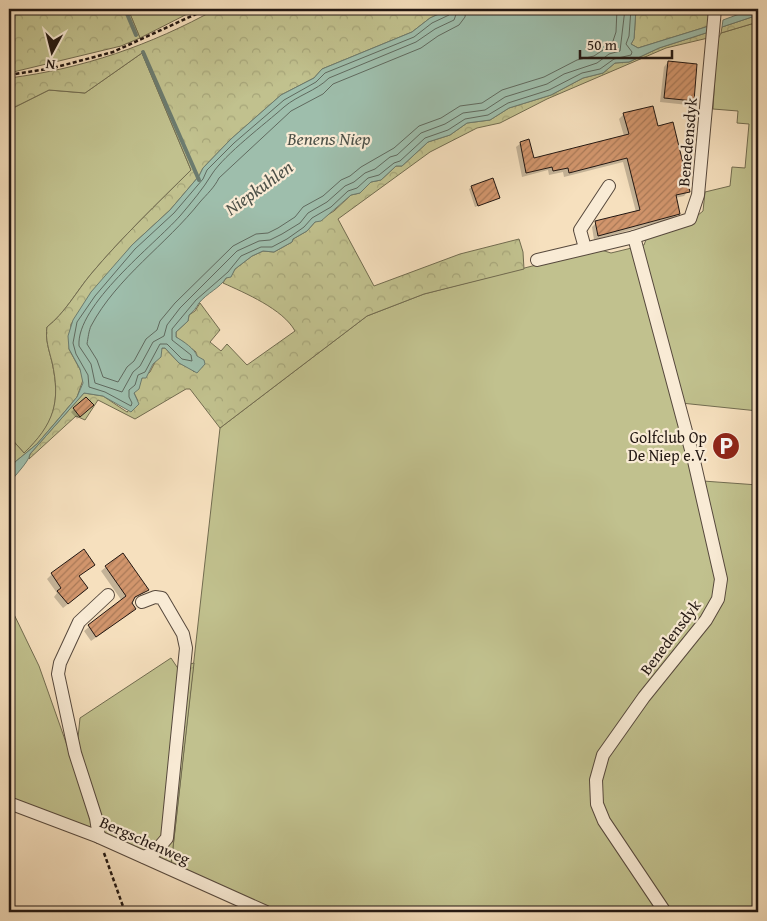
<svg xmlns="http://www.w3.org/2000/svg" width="767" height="921" font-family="'Gentium Book Plus',serif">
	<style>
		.green { fill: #c1c18e; stroke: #726c50 }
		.forest { fill: url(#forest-crowns); stroke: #726c50 }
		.water { fill: #9ebeac; stroke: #6c7b6e }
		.shadow { fill: #0003 }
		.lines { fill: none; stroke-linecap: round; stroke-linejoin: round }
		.shore { stroke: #606a5f; stroke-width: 1 }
		.stream { stroke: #6c7b6e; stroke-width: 4 }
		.building { fill: url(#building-hatch); stroke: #221712 }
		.minor-casing { stroke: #57493d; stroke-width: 14 }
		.path { stroke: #221712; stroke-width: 2.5; stroke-dasharray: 4 2.5; stroke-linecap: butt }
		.minor { stroke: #f9ebd5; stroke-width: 12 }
		.labels { text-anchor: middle; stroke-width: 4.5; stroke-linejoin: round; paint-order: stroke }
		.street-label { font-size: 16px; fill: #221712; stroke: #f9ebd5 }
		.poi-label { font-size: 16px; fill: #221712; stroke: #f9ebd5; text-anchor: end }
		.water-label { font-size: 18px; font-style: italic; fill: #4d5148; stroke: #f9ebd5 }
	</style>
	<defs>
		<pattern id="forest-crowns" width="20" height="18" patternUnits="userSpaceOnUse" patternTransform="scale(1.25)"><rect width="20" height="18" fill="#c1c18e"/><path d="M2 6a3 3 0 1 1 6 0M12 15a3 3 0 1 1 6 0" fill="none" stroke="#a6a579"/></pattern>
		<pattern id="building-hatch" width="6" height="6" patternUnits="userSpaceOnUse" patternTransform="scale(1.25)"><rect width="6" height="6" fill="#d1956c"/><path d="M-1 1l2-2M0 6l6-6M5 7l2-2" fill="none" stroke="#a97957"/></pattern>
	</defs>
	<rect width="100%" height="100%" fill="#f6e0be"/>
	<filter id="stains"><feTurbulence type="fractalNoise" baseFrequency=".004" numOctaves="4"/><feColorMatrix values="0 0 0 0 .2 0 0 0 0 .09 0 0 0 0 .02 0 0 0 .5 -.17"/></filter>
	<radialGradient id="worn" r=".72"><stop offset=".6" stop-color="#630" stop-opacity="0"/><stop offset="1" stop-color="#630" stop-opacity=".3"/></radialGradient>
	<!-- green -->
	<g class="green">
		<path d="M 128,9 L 197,9 L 140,38 Z"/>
		<path d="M 758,22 L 758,411 L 681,403 L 703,481 L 758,485 L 758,912 L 276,912 L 171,865 L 220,428 L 367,316 L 424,294 L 598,249 L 611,253 L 644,245 L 647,237 L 686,225 L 703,211 L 705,192 L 730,186 L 732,167 L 745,168 L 749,124 L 737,123 L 738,111 L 713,109 L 717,41 L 721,33 Z"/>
		<path d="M 142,53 L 191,170 C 157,204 122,237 91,274 C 76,292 65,313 47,327 C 45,339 49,350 52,362 C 61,403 54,425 24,453 L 9,436 L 9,110 L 49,90 L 85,93 Z"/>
		<path d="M 9,604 L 39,666 L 93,819 L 91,828 L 9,797 Z"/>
		<path d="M 171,658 L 181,673 L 164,832 L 158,843 L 144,852 L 102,832 L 77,748 L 80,718 Z"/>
	</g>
	<!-- forest -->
	<g class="forest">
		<path d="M 9,9 L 128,9 L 140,38 L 121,46 L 9,73 Z"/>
		<path d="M 216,9 L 450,9 L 430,18 L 412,32 L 322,69 L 314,78 L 281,95 L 231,139 L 203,168 L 199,176 L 170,210 L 132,245 L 71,324 L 69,349 L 84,377 L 77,397 L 37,444 L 15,462 L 9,473 L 9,436 L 24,453 C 54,424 61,402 52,362 C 49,350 45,339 47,327 C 65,313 76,292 91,274 C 122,237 157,204 191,170 L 142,53 L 85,93 L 49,90 L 9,110 L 9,78 C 82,69 151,45 216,9 Z"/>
		<path d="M 636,9 L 711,9 L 709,26 L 638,48 L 631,44 L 634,38 Z"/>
		<path d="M 758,15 L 758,22 L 721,33 L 722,27 Z"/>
		<path d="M 709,32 L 708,38 L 666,48 L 547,99 L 500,123 L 477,128 L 430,152 L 338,219 L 374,286 L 460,254 L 519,239 L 523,252 L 524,269 L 424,294 L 367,316 L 220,428 L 190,389 L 186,389 L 135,419 L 98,400 L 85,420 L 76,416 L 29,459 L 30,454 L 84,393 L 103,396 L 127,412 L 138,401 L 134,393 L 142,378 L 150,372 L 162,348 L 165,348 L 179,363 L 192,369 L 194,372 L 196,352 L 176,337 L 176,332 L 188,321 L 189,315 L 195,311 L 200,303 L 220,330 L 210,342 L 221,351 L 227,344 L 247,365 L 295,331 C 283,309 245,293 223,283 L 226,278 L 231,276 L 235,269 L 252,256 L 263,251 L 274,252 L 292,242 L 293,239 L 307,231 L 315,222 L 334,211 L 351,195 L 360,193 L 371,182 L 381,180 L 396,166 L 402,166 L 428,142 L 450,135 L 467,123 L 490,120 L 509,108 L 551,95 L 583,78 L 603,73 L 615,63 L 629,62 L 659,48 Z"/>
		<path d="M 194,663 L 171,865 L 153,856 L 164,848 L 190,664 Z"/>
	</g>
	<!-- water -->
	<g class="water">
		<path d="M 450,9 L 636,9 L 634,39 L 631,44 L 638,48 L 709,26 L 709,32 L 659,48 L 629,62 L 615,63 L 603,73 L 583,78 L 551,95 L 509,108 L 490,120 L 467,123 L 450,135 L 428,142 L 402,166 L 396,166 L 381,180 L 371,182 L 360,193 L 351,195 L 321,221 L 315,222 L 307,231 L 293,239 L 292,242 L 274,252 L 263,251 L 252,256 L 235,269 L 231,277 L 226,278 C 220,288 207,293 199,303 C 196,308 194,311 189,315 L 188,321 L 176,332 L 176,337 C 183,341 195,349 197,356 L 204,360 L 205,364 L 197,373 L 179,363 L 165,348 L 162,348 L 161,357 L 153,364 L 146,378 L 142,378 L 139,389 L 134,393 L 139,404 L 131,412 L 103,396 L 84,393 L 30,454 C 29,462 14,476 9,484 L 9,473 L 15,462 L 37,444 L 56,422 L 77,397 L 83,383 L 80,369 L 69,349 L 68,336 L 73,320 L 91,292 L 132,245 L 170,210 L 199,176 L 203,168 L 231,139 L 281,95 L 314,78 L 322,69 L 412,32 L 430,18 Z"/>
		<path d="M 753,9 L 758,9 L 758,15 L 722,27 L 723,20 Z"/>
	</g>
	<!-- shadow -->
	<g class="shadow">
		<path d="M 642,9 L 659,9 L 659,10 L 642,11 Z"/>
		<path d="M 668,62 L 693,101 L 688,105 L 660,102 L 664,67 Z"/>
		<path d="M 652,107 L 657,128 L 688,191 L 684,196 L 675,198 L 679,213 L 674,218 L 594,240 L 592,227 L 596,223 L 636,212 L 623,162 L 564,177 L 563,172 L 549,175 L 548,170 L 522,177 L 516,147 L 521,143 L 533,159 L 624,136 L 619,119 L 623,115 Z"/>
		<path d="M 472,187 L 498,198 L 475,207 L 469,189 Z"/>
		<path d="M 86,399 L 90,408 L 77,419 L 71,412 Z"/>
		<path d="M 93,565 L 78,577 L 82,593 L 63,608 L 54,597 L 57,593 L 47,579 L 52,574 Z"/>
		<path d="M 106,567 L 148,590 L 132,600 L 130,613 L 91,641 L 84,631 L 122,601 L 101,571 Z"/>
	</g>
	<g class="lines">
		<!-- shore -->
		<g class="shore">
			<path d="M 452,9 L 449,15 L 432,23 L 414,37 L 325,73 L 316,82 L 284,100 L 234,143 L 207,170 L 203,179 L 174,213 L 135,249 L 95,296 L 77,322 L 73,343 L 76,354 L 88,375 L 89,387 L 105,392 L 131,406 L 132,403 L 129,397 L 129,390 L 135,385 L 138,375 L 145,372 L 160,344 L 167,344 L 182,359 L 192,361 L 191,355 L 172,340 L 172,329 L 196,300 L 228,272 L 241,256 L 261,247 L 272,247 L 287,239 L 304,227 L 312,218 L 331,207 L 348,191 L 357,188 L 368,178 L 379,175 L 394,163 L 400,161 L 425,138 L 448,130 L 465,119 L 488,115 L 508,103 L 549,90 L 582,73 L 600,69 L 614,59 L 631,55 L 632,52 L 626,44 L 629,36 L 631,9"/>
			<path d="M 458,9 L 454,20 L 435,29 L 416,42 L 329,78 C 316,91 298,95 284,107 C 265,124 225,154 212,174 C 203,189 191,203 180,216 C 154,245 76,305 79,346 L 91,364 L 95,383 L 122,392 L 133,372 L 140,366 L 153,342 L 164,336 L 167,325 L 180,308 L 237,251 L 259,241 L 270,240 L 282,234 L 300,223 L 308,213 L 327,202 L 345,186 L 354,182 L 365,173 L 375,169 L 390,157 L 397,155 L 421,133 L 445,124 L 463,113 L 485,110 L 505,97 L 547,84 L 564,74 L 597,63 L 609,54 L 620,51 L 625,9"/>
			<path d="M 466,9 L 465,17 L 459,25 L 438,36 L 421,48 L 333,84 L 323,94 L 291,111 L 219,178 C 214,188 207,194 200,202 C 166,245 117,277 91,326 C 89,330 88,338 87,344 L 97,360 L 103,377 L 118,382 L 127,367 L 134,361 L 146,339 L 157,330 L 160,321 L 175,303 L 233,246 L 256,234 L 268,233 L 278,228 L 295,217 L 303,207 L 323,196 L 341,180 L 350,176 L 361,167 L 394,148 L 419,126 L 441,118 L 460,106 L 482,103 L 502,90 L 544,77 L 577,60 L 594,56 L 612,44 L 616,32 L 617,9"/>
		</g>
		<!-- stream -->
		<g class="stream">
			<path d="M 125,9 L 136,35"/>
			<path d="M 143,52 L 199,180"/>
		</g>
	</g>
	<!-- building -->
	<g class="building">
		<path d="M 668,61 L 697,64 L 694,101 L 664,98 Z"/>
		<path d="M 653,106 L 658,126 L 673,122 L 690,192 L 676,195 L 680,214 L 598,236 L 595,221 L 640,210 L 627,158 L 569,173 L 568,168 L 553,171 L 552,167 L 526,173 L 520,142 L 529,139 L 534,158 L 629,134 L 623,113 Z"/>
		<path d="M 493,178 L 500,198 L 478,206 L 471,186 Z"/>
		<path d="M 86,397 L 94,405 L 80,417 L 73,408 Z"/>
		<path d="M 84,549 L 95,565 L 79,576 L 88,588 L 68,604 L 57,591 L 61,588 L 51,573 Z"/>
		<path d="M 123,553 L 149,590 L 135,597 L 132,603 L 136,609 L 96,637 L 88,625 L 126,596 L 105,566 Z"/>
	</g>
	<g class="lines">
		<!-- minor casing -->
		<g class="minor-casing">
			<g id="minor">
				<path d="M 585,248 L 580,230 L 609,186"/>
				<path d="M 537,260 L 634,237"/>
				<path d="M 142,602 L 155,597 L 162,598 L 183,634 L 186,648 L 167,838 L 155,852 L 144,857"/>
				<path d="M 9,803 L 99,837 L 266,912"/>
				<path d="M 99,837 L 96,818 L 75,753 L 58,674 L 60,663 L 79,622 L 108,595"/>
				<path d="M 665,912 L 604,821 L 597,804 L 596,780 L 603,755 L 644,697 L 706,620 L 718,599 L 721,579 L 694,461 L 634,237 L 690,219 L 698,195 L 715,9"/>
			</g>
		</g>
		<!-- path -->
		<g class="path">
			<path d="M 9,75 L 53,68 L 113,52 L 207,9"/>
			<path d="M 104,853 L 125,912"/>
		</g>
		<!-- minor -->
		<use href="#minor" class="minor"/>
	</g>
	<!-- icons -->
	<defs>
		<g id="parking-disc" transform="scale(1.4375)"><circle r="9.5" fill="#8f2418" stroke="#f9ebd5"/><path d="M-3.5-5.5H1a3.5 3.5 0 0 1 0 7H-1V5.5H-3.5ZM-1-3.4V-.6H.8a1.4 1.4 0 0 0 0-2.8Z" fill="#fff"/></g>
	</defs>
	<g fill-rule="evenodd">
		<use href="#parking-disc" x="726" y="446"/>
	</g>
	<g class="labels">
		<!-- street labels -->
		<g class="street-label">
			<text transform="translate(687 142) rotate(-85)" y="6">Benedensdyk</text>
			<text transform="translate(670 637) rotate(-53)" y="6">Benedensdyk</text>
			<text transform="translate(145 840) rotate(24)" y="6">Bergschenweg</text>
		</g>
		<!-- poi labels -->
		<g class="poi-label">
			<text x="707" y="443">Golfclub Op<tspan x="707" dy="18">De Niep e.V.</tspan></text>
		</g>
		<!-- water labels -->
		<g class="water-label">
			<text x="329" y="145">Benens Niep</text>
			<text transform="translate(259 188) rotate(-36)" y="6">Niepkuhlen</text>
		</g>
	</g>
	<!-- margin -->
	<rect width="767" height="921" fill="none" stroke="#f6e0be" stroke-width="30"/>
	<rect x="10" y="10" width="747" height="901" fill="none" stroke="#221712" stroke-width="2.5"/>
	<rect x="15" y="15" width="737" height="891" fill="none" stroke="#221712"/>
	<!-- north arrow -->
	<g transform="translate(52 52) rotate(187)" stroke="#f9ebd5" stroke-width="4" paint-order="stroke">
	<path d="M0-4L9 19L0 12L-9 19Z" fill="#221712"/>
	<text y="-8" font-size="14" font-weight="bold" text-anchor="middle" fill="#221712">N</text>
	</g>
	<!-- scale -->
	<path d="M580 50v8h92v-8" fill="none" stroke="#221712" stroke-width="2.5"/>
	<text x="587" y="50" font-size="15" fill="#221712" stroke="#f9ebd5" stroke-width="4" paint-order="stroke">50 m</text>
	<rect width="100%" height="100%" filter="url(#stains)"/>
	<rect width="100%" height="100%" fill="url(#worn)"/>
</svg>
